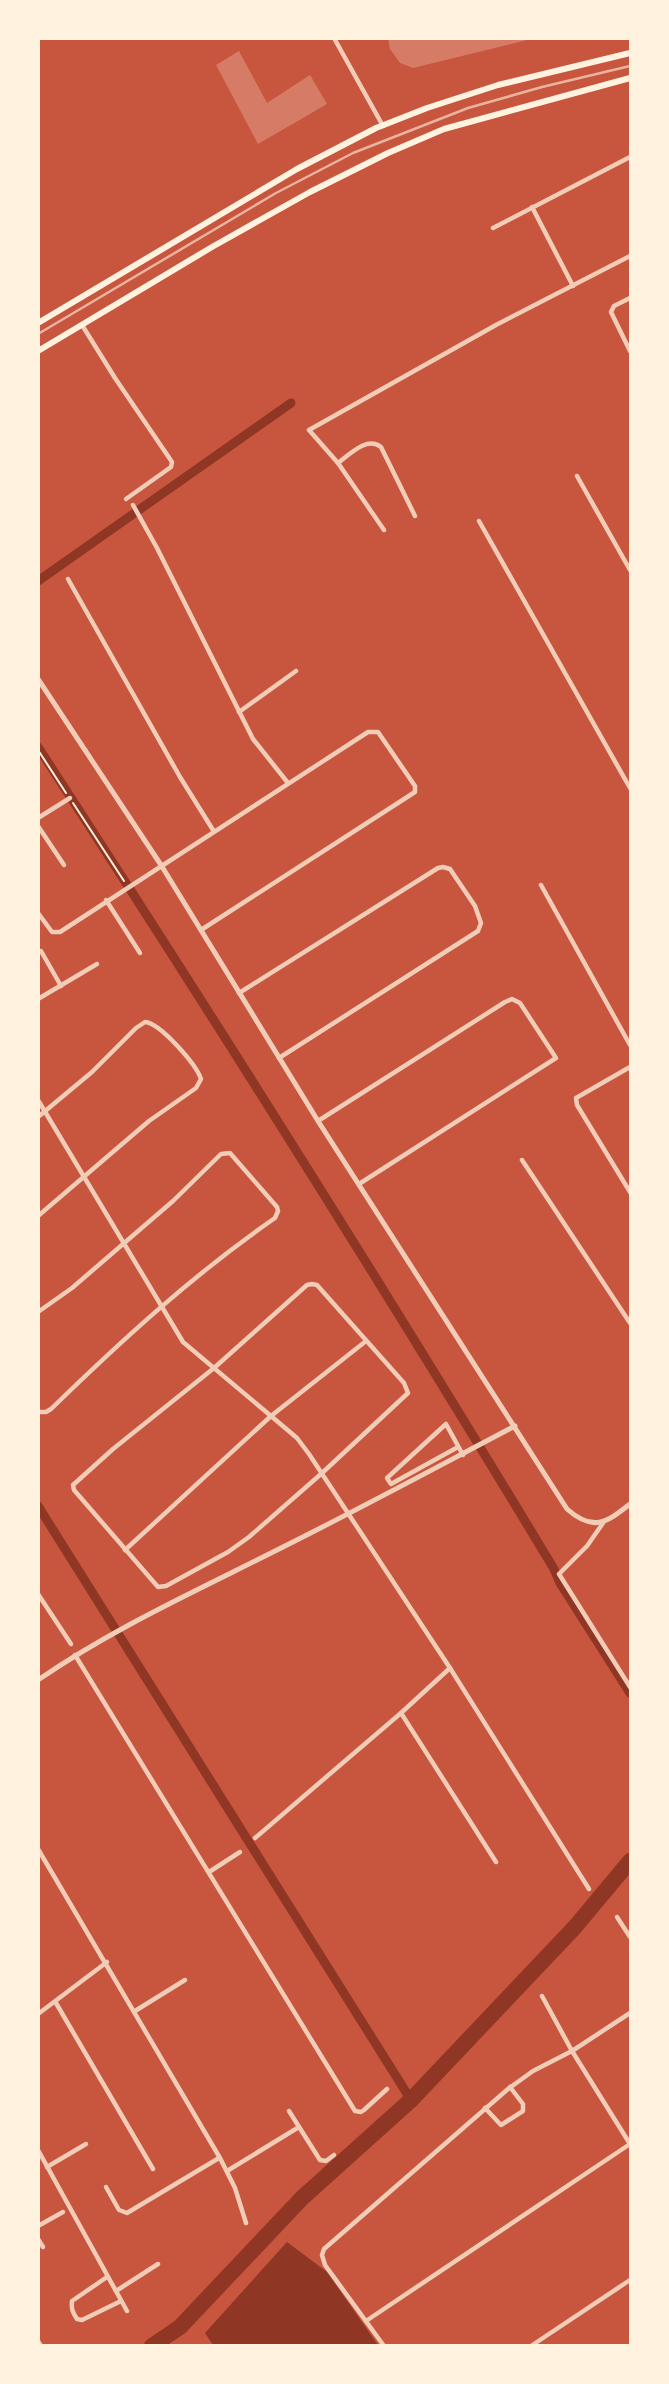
<svg xmlns="http://www.w3.org/2000/svg" width="669" height="2384" font-family="Georgia,serif">
	<style>
		.water { fill: #8f3625 }
		.lines { fill: none; stroke-linecap: round; stroke-linejoin: round }
		.canal { stroke: #8f3625; stroke-width: 9 }
		.river { stroke: #8f3625; stroke-width: 16 }
		.building { fill: #d67c66 }
		.path { stroke: #fff3e0; stroke-width: 2 }
		.minor { stroke: #f1ccb7; stroke-width: 4.5 }
		.tertiary { stroke: #f1ccb7; stroke-width: 5 }
		.primary { stroke: #fff3e0; stroke-width: 6 }
		.rail { stroke: #e9b49f; stroke-width: 2.5 }
	</style>
	<rect width="100%" height="100%" fill="#c8553d"/>
	<!-- water -->
	<path class="water" d="M 287,2242 L 327,2272 L 378,2345 L 213,2345 L 205,2333 Z"/>
	<g class="lines">
		<!-- canal -->
		<g class="canal">
			<path d="M 38,581 L 291,403"/>
			<path d="M 38,747 C 215,1019 387,1292 554,1569 L 560,1583 L 630,1693"/>
			<path d="M 38,1506 L 411,2100"/>
		</g>
		<!-- river -->
		<path class="river" d="M 152,2346 L 180,2327 L 302,2198 L 411,2100 L 575,1927 L 630,1861"/>
	</g>
	<!-- building -->
	<g class="building">
		<path d="M 388,38 L 531,38 L 531,39 L 413,68 L 400,63 L 390,49 Z"/>
		<path d="M 239,51 L 267,103 L 310,75 L 327,104 L 258,144 L 216,65 Z"/>
	</g>
	<g class="lines">
		<!-- path -->
		<g class="path">
			<path d="M 38,750 L 66,793"/>
			<path d="M 73,803 L 124,881"/>
		</g>
		<!-- minor -->
		<g class="minor">
			<path d="M 334,38 L 383,126"/>
			<path d="M 532,207 L 573,286"/>
			<path d="M 493,228 L 630,157"/>
			<path d="M 630,298 L 614,306 L 611,312 L 630,351"/>
			<path d="M 82,325 L 115,378 L 172,462 L 171,467 L 126,499"/>
			<path d="M 338,463 L 384,530"/>
			<path d="M 577,476 L 630,570"/>
			<path d="M 133,505 L 157,548 L 253,739 L 288,783"/>
			<path d="M 415,516 L 381,447 C 367,436 350,454 338,463 L 309,430 L 496,325 L 630,256"/>
			<path d="M 479,521 L 630,788"/>
			<path d="M 68,579 L 180,777 L 213,830"/>
			<path d="M 239,712 L 296,671"/>
			<path d="M 38,818 L 70,798"/>
			<path d="M 38,826 L 64,865"/>
			<path d="M 541,885 L 630,1045"/>
			<path d="M 106,900 L 140,953"/>
			<path d="M 38,913 L 52,932 L 60,932 L 368,732 L 378,732 L 415,786 L 415,792 L 201,930"/>
			<path d="M 41,951 L 61,986"/>
			<path d="M 239,993 L 438,868 L 443,867 L 450,869 L 475,906 L 481,923 L 478,931 L 279,1058"/>
			<path d="M 38,999 L 97,964"/>
			<path d="M 630,1067 L 576,1098 L 577,1105 L 630,1192"/>
			<path d="M 38,1100 L 183,1342 L 271,1416 L 297,1438 L 309,1454 L 450,1668 L 589,1889"/>
			<path d="M 38,1117 L 92,1072 L 136,1028 L 145,1022 C 160,1023 196,1064 201,1079 L 196,1088 L 149,1121 L 38,1216"/>
			<path d="M 318,1121 L 505,1002 L 512,999 L 520,1003 L 556,1058 L 359,1184"/>
			<path d="M 522,1160 L 630,1323"/>
			<path d="M 312,1284 L 317,1285 L 404,1383 L 408,1393 L 321,1474 L 249,1537 L 228,1552 L 166,1586 L 158,1587 L 74,1490 L 73,1485 L 113,1449 L 214,1368 L 307,1285 Z"/>
			<path d="M 38,1312 L 72,1288 L 173,1201 L 221,1154 L 230,1153 L 277,1207 L 278,1211 L 275,1218 C 194,1274 122,1340 51,1409 L 46,1412 L 38,1412"/>
			<path d="M 458,1447 L 391,1484 L 387,1478 L 446,1424 L 463,1455"/>
			<path d="M 603,1523 L 587,1546 L 559,1574 L 630,1687"/>
			<path d="M 125,1550 L 271,1416 L 366,1341"/>
			<path d="M 38,1594 L 71,1644"/>
			<path d="M 75,1655 L 355,2111 L 361,2112 L 364,2110 L 387,2089"/>
			<path d="M 401,1713 L 496,1862"/>
			<path d="M 255,1838 L 401,1713 L 450,1668"/>
			<path d="M 38,1849 L 220,2158 L 235,2188 L 246,2223"/>
			<path d="M 209,1872 L 240,1852"/>
			<path d="M 617,1917 L 630,1937"/>
			<path d="M 542,1996 L 572,2051 L 630,2144"/>
			<path d="M 56,2003 L 153,2169"/>
			<path d="M 135,2011 L 185,1980"/>
			<path d="M 38,2014 L 107,1962"/>
			<path d="M 485,2108 L 501,2125 L 523,2111 L 523,2104 L 510,2087"/>
			<path d="M 289,2111 L 320,2160 L 326,2161 L 334,2155"/>
			<path d="M 38,2150 L 127,2311"/>
			<path d="M 47,2167 L 86,2144"/>
			<path d="M 227,2171 L 299,2127"/>
			<path d="M 106,2187 L 119,2210 L 127,2213 L 219,2158"/>
			<path d="M 38,2226 L 63,2212"/>
			<path d="M 38,2239 L 43,2247"/>
			<path d="M 107,2277 L 72,2301 C 71,2309 73,2313 77,2319 L 82,2320 L 121,2301"/>
			<path d="M 116,2291 L 158,2264"/>
			<path d="M 366,2321 L 630,2144"/>
			<path d="M 38,2341 L 41,2346"/>
			<path d="M 384,2346 L 325,2265 L 322,2255 L 324,2249 L 508,2089 L 533,2071 L 572,2051 L 630,2013"/>
			<path d="M 531,2346 L 630,2280"/>
		</g>
		<!-- tertiary -->
		<g class="tertiary">
			<path d="M 38,679 L 161,865 L 318,1121 L 567,1509 C 593,1532 606,1523 630,1504"/>
			<path d="M 38,1680 C 115,1627 200,1589 283,1547 C 361,1508 437,1467 515,1426"/>
		</g>
		<!-- primary -->
		<g class="primary">
			<path d="M 38,323 L 297,169 L 376,128 L 427,108 L 498,85 L 630,53"/>
			<path d="M 38,351 L 212,247 L 310,192 L 388,153 L 444,129 L 630,78"/>
		</g>
		<!-- rail -->
		<path class="rail" d="M 38,334 L 276,193 L 353,153 L 468,108 L 542,87 L 630,66"/>
	</g>
	<!-- border -->
	<rect width="669" height="2384" fill="none" stroke="#fff3e0" stroke-width="80"/>
</svg>
